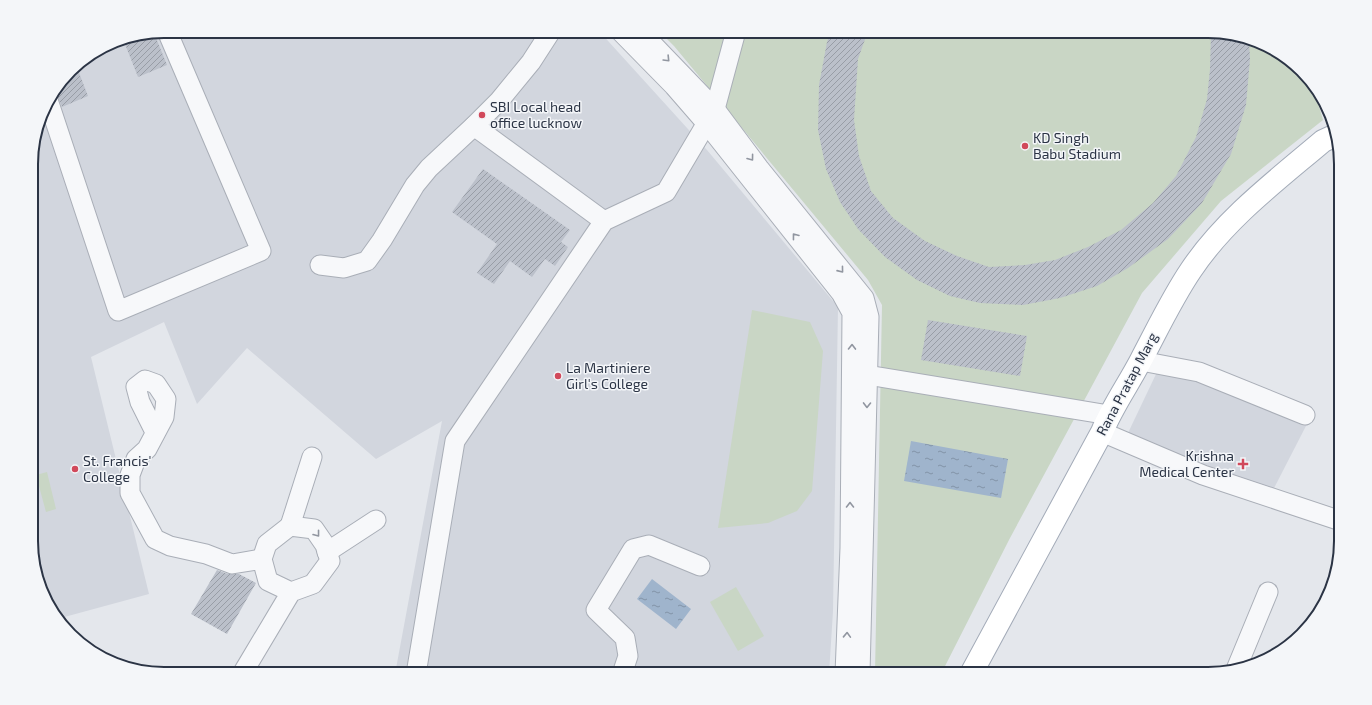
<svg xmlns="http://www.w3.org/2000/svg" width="1372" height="705" font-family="'Exo 2',sans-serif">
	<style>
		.built { fill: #d2d6de }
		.green { fill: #c9d6c5 }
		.water { fill: url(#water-ripples) }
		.building { fill: url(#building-hatch) }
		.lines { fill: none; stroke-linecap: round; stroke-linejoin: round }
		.minor-casing { stroke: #a9aeb7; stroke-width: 21 }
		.major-casing { stroke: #a3abb8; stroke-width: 24 }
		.minor { stroke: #f7f8fa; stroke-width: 19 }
		.major { stroke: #fff; stroke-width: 22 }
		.oneway { stroke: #9196a0 }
		.poi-dot { fill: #d1495b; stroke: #f4f6f9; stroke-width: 1.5 }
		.labels { text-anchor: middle; stroke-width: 3; stroke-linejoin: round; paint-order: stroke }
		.poi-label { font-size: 14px; fill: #2b3445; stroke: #f4f6f9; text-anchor: start }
		.street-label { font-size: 14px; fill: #2b3445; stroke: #f4f6f9 }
		.rim { fill: none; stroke: #2b3445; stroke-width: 2 }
	</style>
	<defs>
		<pattern id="water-ripples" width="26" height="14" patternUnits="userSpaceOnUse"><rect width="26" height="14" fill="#9fb4cc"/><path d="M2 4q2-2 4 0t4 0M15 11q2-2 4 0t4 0" fill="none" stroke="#8293a7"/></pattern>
		<pattern id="building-hatch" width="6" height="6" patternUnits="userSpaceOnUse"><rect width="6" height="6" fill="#bbc0ca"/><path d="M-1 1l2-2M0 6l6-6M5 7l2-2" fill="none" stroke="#989da6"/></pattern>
	</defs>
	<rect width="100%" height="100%" fill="#e4e7ec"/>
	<!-- built -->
	<g class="built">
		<path d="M 164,31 L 599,31 L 707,150 L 838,307 L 833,611 L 829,674 L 395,674 L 442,421 L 376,459 L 247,348 L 197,404 L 164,322 L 91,357 L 149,594 L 57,619 L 32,559 L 31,155 L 45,105 L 76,64 L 113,41 Z"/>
		<path d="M 1157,372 L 1207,382 L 1307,424 L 1271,494 L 1128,433 Z"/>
	</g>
	<!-- green -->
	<g class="green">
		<path d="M 659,31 L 1208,31 L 1267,45 L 1313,85 L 1323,120 L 1221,201 L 1142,293 L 1010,538 L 941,674 L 875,674 L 882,305 L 868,280 L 674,46 Z"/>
		<path d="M 752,310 L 810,322 L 823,351 L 812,491 L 797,511 L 768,523 L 718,528 Z"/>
		<path d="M 47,472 L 56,509 L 46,512 L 36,475 Z"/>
		<path d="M 736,587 L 764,636 L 738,651 L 710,602 Z"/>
		<path d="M 760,671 L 816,672 L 816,674 L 760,674 Z"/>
	</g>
	<!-- water -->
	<g class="water">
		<path d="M 911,441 L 1008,459 L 1001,498 L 904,481 Z"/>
		<path d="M 652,579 L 691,609 L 676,629 L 637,599 Z"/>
	</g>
	<!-- building -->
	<g class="building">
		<path d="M 831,31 L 868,31 L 858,59 L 854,120 L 859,156 L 871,191 L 893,218 L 925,241 L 957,256 L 989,267 L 1025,265 L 1055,260 L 1088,247 L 1121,230 L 1153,203 L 1176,176 L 1196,137 L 1207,99 L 1210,69 L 1211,32 L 1249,40 L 1250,59 L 1246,105 L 1231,154 L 1202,203 L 1168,239 L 1128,268 L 1097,286 L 1060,298 L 1023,305 L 980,303 L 950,296 L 917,280 L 885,257 L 858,229 L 840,202 L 826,169 L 818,130 L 819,85 L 827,42 Z"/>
		<path d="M 154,33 L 167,65 L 138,77 L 123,39 Z"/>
		<path d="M 76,65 L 88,96 L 62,107 L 58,97 L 55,92 Z"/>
		<path d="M 483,169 L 570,230 L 561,242 L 568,247 L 555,266 L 545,259 L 532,277 L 510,261 L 494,284 L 477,273 L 497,244 L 452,212 Z"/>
		<path d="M 928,320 L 1027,336 L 1020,376 L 921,360 Z"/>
		<path d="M 217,570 L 228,574 L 239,574 L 256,583 L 227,634 L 191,614 Z"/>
	</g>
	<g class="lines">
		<!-- minor casing -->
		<g class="minor-casing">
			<g id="minor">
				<path d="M 620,31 L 674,86 L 707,124 L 841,293 L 852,313 L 850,548 L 845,674"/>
				<path d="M 640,31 L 715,109 L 759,168 L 864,298 L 869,317 L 860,674"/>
				<path d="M 48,100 L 118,311 L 261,251 L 167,31"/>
				<path d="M 474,126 L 604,221"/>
				<path d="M 320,265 L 344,268 L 367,261 L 382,240 L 415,185 L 429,168 L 474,126 L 499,101 L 531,62 L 551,31"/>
				<path d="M 1141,361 L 1199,372 L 1305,415"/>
				<path d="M 855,373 L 1109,415"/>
				<path d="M 155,432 L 140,402 L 136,387 L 145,380 L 156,384 L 166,399 L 164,417 L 147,449 L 136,459 L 130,475 L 130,493 L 155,539 L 170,546 L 206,554 L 232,564 L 262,559"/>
				<path d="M 1102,432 L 1203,475 L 1341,521"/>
				<path d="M 290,526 L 312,457"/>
				<path d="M 327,552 L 376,520"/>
				<path d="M 1237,667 L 1268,592"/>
				<path d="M 242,674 L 291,592 L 313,584 L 330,561 L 325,545 L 314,529 L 290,526 L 267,544 L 262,559 L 268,581 L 291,592"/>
				<path d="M 416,674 L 455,441 L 604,221 L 666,192 L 715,109 L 736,31"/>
				<path d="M 622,674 L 628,656 L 625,638 L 596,610 L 633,549 L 649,545 L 700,566"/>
			</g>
		</g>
		<!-- major casing -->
		<g class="major-casing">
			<path id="major" d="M 971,674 L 1102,432 C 1112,407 1128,385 1141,360 C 1157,330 1172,298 1191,270 C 1225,219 1277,180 1323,141 L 1336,135"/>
		</g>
		<!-- minor -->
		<use href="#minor" class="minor"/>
		<!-- major -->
		<use href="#major" class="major"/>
	</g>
	<!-- one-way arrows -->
	<defs><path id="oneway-chevron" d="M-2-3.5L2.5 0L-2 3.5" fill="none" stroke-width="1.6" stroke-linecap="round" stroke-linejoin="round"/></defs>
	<g class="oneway">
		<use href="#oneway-chevron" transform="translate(667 59) rotate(46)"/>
		<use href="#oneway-chevron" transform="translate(751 158) rotate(53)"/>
		<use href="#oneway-chevron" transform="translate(795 236) rotate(-128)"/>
		<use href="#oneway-chevron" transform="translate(841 270) rotate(51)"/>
		<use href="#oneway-chevron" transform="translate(852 347) rotate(-89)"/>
		<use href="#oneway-chevron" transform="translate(867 405) rotate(91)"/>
		<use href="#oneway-chevron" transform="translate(850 505) rotate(-90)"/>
		<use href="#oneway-chevron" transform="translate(317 534) rotate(52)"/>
		<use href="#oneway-chevron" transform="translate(847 635) rotate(-88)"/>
	</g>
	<!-- markers -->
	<g class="poi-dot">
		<circle cx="482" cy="115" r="4"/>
		<circle cx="1025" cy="146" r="4"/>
		<circle cx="558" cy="376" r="4"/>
		<path d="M1241 458h4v4h4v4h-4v4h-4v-4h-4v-4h4z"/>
		<circle cx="75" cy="469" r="4"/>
	</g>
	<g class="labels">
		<!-- poi labels -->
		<g class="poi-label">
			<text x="490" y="112">SBI Local head<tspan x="490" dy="16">office lucknow</tspan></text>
			<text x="1033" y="143">KD Singh<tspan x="1033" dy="16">Babu Stadium</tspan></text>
			<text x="566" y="373">La Martiniere<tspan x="566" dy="16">Girl's College</tspan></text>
			<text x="1234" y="461" text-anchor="end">Krishna<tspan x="1234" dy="16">Medical Center</tspan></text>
			<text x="83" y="466">St. Francis'<tspan x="83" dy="16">College</tspan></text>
		</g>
		<!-- street labels -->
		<g class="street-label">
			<text transform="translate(1127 384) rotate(-62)" y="5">Rana Pratap Marg</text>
		</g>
	</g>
	<!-- crop -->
	<path d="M0 0H1372V705H0ZM164 38H1208A126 126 0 0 1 1334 164V541A126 126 0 0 1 1208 667H164A126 126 0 0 1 38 541V164A126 126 0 0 1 164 38Z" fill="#f4f6f9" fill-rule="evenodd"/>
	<path class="rim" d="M164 38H1208A126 126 0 0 1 1334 164V541A126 126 0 0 1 1208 667H164A126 126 0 0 1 38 541V164A126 126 0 0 1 164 38Z"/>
</svg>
